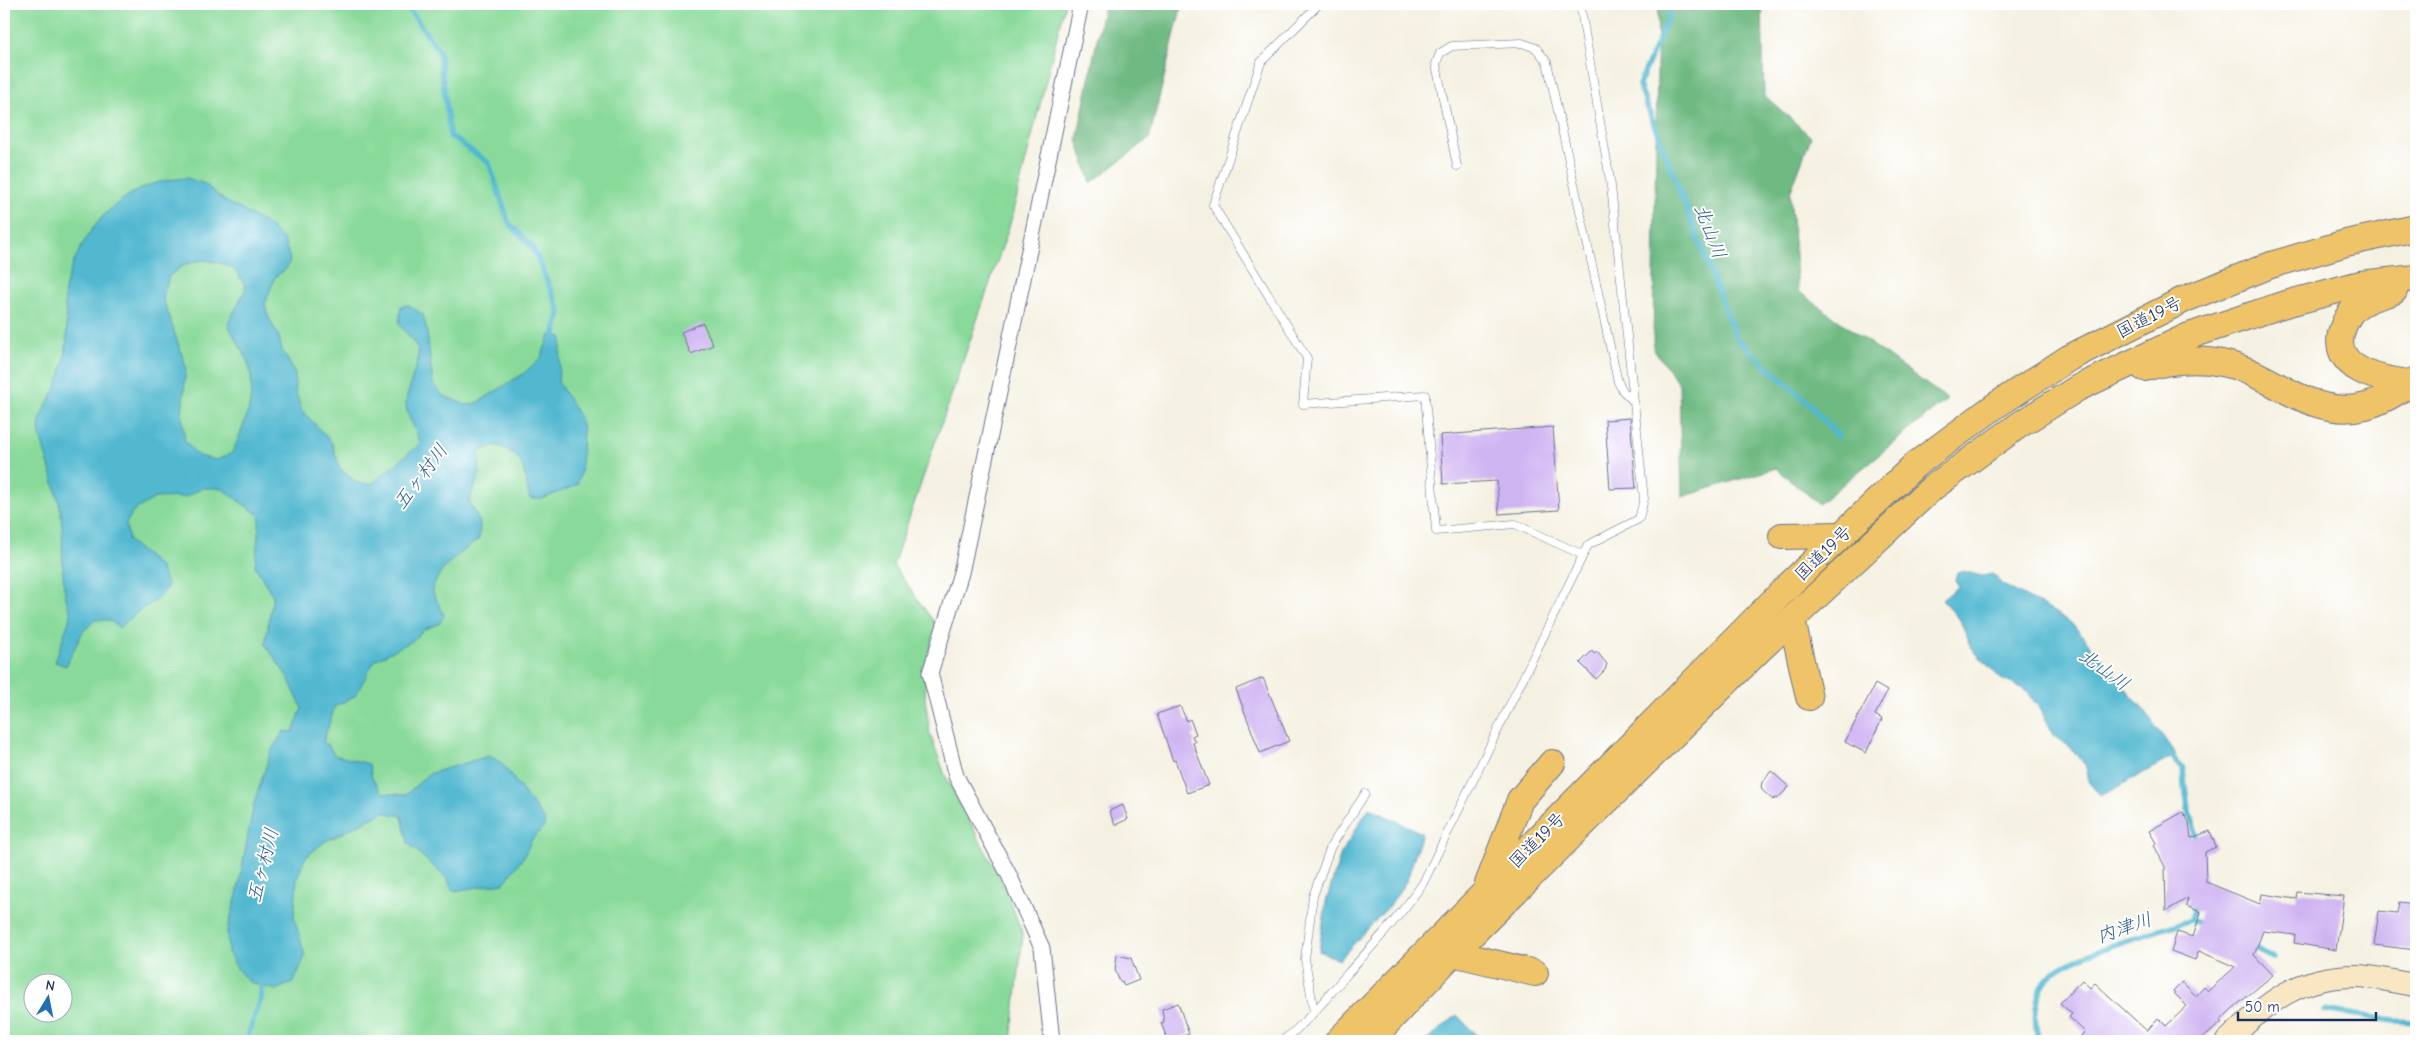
<svg xmlns="http://www.w3.org/2000/svg" width="2420" height="1045" font-family="'Comic Neue','Klee One',sans-serif">
	<style>
		.green { fill: #89da9a; stroke: #52847c; fill-rule: evenodd }
		.forest { fill: #6eba82; stroke: #447470 }
		.water { fill: #51b8d0; stroke: #367497; fill-rule: evenodd }
		.lines { fill: none; stroke-linecap: round; stroke-linejoin: round }
		.stream { stroke: #51b8d0; stroke-width: 5.5 }
		.building { fill: #cfb4f2 }
		.service-casing { stroke: #67738c; stroke-width: 9 }
		.minor-casing { stroke: #67738c; stroke-width: 17 }
		.secondary-casing { stroke: #67738c; stroke-width: 24 }
		.trunk-casing { stroke: #67738c; stroke-width: 28 }
		.service { stroke: #fff; stroke-width: 8 }
		.minor { stroke: #fff; stroke-width: 15 }
		.secondary { stroke: #f9e7c3; stroke-width: 22 }
		.trunk { stroke: #efc469; stroke-width: 26 }
		.labels { text-anchor: middle; stroke-width: 4; stroke-linejoin: round; paint-order: stroke }
		.street-label { font-size: 18px; fill: #1b2f5e; stroke: #fff }
		.water-label { font-size: 19px; font-style: italic; fill: #2e5f86; stroke: #fff }
	</style>
	<rect width="100%" height="100%" fill="#fff"/>
	<filter id="ink" filterUnits="userSpaceOnUse"><feTurbulence type="fractalNoise" baseFrequency=".02" numOctaves="2"/><feDisplacementMap in="SourceGraphic" scale="10" xChannelSelector="R" yChannelSelector="G"/><feConvolveMatrix kernelMatrix="1 2 1 2 8 2 1 2 1" color-interpolation-filters="sRGB"/></filter>
	<filter id="wash" filterUnits="userSpaceOnUse"><feTurbulence type="fractalNoise" baseFrequency=".0096" numOctaves="4" result="noise"/><feDisplacementMap in="SourceGraphic" scale="20" xChannelSelector="R" yChannelSelector="G"/><feGaussianBlur stdDeviation="1.12" result="paint"/><feColorMatrix in="noise" values="0 0 0 0 0 0 0 0 0 0 0 0 0 0 0 0 0 1.4 0 .05"/><feComposite in="paint" operator="in"/></filter>
	<g filter="url(#wash)">
		<rect width="100%" height="100%" fill="#f5f1e2"/>
		<!-- green -->
		<path class="green" d="M 4,4 L 1065,4 L 1010,224 L 893,565 L 936,625 L 926,664 L 925,698 L 930,734 L 945,775 L 1004,886 L 1023,935 L 1011,1041 L 4,1041 ZM 32,982 L 62,982 L 62,1012 L 32,1012 Z"/>
		<!-- forest -->
		<g class="forest">
			<path d="M 1104,4 L 1182,4 L 1149,139 L 1091,183 L 1077,140 Z"/>
			<path d="M 1658,4 L 1762,4 L 1764,95 L 1811,137 L 1790,193 L 1798,291 L 1947,399 L 1819,504 L 1776,468 L 1682,497 L 1679,384 L 1653,348 Z"/>
		</g>
		<!-- water -->
		<g class="water">
			<path d="M 187,178 L 205,184 L 225,201 L 265,223 L 284,240 L 290,260 L 286,269 L 275,277 L 265,304 L 267,314 L 279,337 L 282,350 L 295,373 L 295,390 L 301,409 L 332,443 L 340,469 L 357,483 L 371,484 L 420,444 C 418,430 407,419 406,405 C 405,399 409,391 410,386 C 420,348 425,355 399,324 L 401,306 L 409,305 L 423,315 L 427,331 L 433,384 L 442,395 L 466,405 L 477,403 L 523,374 L 541,358 L 550,335 L 562,337 L 558,382 L 580,417 L 583,430 L 581,471 L 577,485 L 542,499 L 530,499 C 522,470 528,455 495,445 L 479,452 L 480,474 L 469,501 L 480,523 L 479,539 C 460,554 438,567 432,591 L 444,615 L 440,623 L 423,630 L 414,640 L 375,660 L 355,696 L 335,706 L 323,742 L 329,746 L 334,755 L 369,764 L 372,778 L 382,793 L 406,795 L 428,774 L 489,756 L 501,762 L 545,821 L 544,827 L 532,839 L 524,856 L 504,883 L 453,891 L 448,880 L 408,843 L 402,816 L 384,812 L 324,842 L 305,858 L 297,879 L 294,917 L 305,956 L 294,982 L 276,990 L 249,982 L 238,970 L 228,952 L 227,931 L 237,895 L 254,803 L 271,751 L 284,731 L 293,732 L 302,708 L 287,676 L 265,644 L 273,596 L 255,566 L 260,516 L 221,488 L 203,488 L 185,497 L 155,498 L 133,511 L 126,524 L 129,541 L 160,567 L 168,586 L 155,601 L 141,609 L 119,628 L 109,620 L 95,620 L 82,633 L 66,666 L 55,662 L 71,614 C 57,581 66,543 60,508 C 55,482 45,456 39,430 C 39,413 50,401 57,385 C 61,374 65,360 66,348 C 69,329 63,309 65,291 C 67,277 73,263 79,251 C 101,208 138,180 187,178 ZM 202,260 C 224,263 237,265 246,288 L 228,324 C 234,338 245,352 249,366 C 257,397 244,426 232,453 L 217,460 L 198,456 L 185,441 L 182,415 L 186,367 L 163,298 L 169,276 L 186,264 Z"/>
			<path d="M 1963,571 L 1982,576 L 1993,574 L 2005,586 L 2058,614 L 2075,627 L 2147,714 L 2176,755 L 2101,796 L 2090,784 L 2085,764 L 2070,747 L 2055,737 L 2041,710 L 2024,689 L 2001,679 L 1972,649 L 1960,620 L 1942,600 L 1959,586 L 1955,580 L 1957,573 Z"/>
			<path d="M 1369,808 L 1422,833 L 1407,880 L 1390,905 L 1339,960 L 1319,951 L 1326,902 L 1341,853 Z"/>
			<path d="M 1457,1015 L 1480,1039 L 1478,1041 L 1426,1041 Z"/>
		</g>
		<g class="lines">
			<!-- stream -->
			<g class="stream">
				<path d="M 389,4 L 409,9 L 439,51 L 450,136 L 489,163 L 509,223 L 533,248 L 560,311 L 553,343"/>
				<path d="M 1674,4 L 1639,85 L 1736,338 L 1809,404 L 1838,436"/>
				<path d="M 2169,753 L 2183,769 L 2188,810 L 2193,821 L 2196,844"/>
				<path d="M 2191,920 L 2196,902"/>
				<path d="M 2250,947 L 2273,958"/>
				<path d="M 2325,1010 L 2394,1021 L 2416,1022"/>
				<path d="M 246,1041 L 261,998 L 261,980"/>
				<path d="M 2039,1041 C 2033,1022 2034,996 2047,979 C 2063,957 2161,930 2191,920 L 2203,925"/>
			</g>
		</g>
		<g id="blocks">
			<!-- building -->
			<g class="building">
				<path d="M 703,323 L 713,345 L 691,354 L 681,332 Z"/>
				<path d="M 1630,418 L 1636,488 L 1610,489 L 1605,420 Z"/>
				<path d="M 1553,427 L 1559,510 L 1499,514 L 1497,481 L 1443,484 L 1440,435 Z"/>
				<path d="M 1592,651 L 1594,654 L 1597,652 L 1607,664 L 1605,670 L 1596,679 L 1580,663 Z"/>
				<path d="M 1263,678 L 1289,741 L 1260,753 L 1236,689 Z"/>
				<path d="M 1875,684 L 1887,691 L 1875,715 L 1882,719 L 1866,753 L 1845,742 Z"/>
				<path d="M 1180,706 L 1187,721 L 1190,719 L 1196,734 L 1192,736 L 1195,742 L 1193,743 L 1209,785 L 1187,793 L 1175,760 L 1173,761 L 1157,714 Z"/>
				<path d="M 1771,771 L 1789,787 L 1777,799 L 1775,798 L 1773,800 L 1762,790 L 1761,785 Z"/>
				<path d="M 1123,805 L 1128,819 L 1115,825 L 1109,811 Z"/>
				<path d="M 2183,812 L 2189,822 L 2191,838 L 2210,831 L 2216,847 L 2205,852 L 2206,882 L 2260,904 L 2262,894 L 2296,899 L 2297,892 L 2344,896 L 2336,950 L 2294,943 L 2295,935 L 2263,931 L 2254,955 L 2273,975 L 2232,1009 L 2220,1021 L 2222,1022 L 2200,1041 L 2076,1041 L 2085,1032 L 2069,1017 L 2072,1014 L 2060,1003 L 2082,980 L 2090,988 L 2095,983 L 2147,1031 L 2158,1018 L 2166,1026 L 2187,1006 L 2173,992 L 2182,982 L 2196,996 L 2204,987 L 2208,991 L 2235,967 L 2199,951 L 2195,960 L 2171,951 L 2177,932 L 2193,937 L 2201,912 L 2186,906 L 2188,898 L 2166,911 L 2165,867 L 2154,845 L 2156,843 L 2149,831 Z"/>
				<path d="M 2399,902 L 2416,904 L 2416,950 L 2374,945 L 2379,911 L 2397,913 Z"/>
				<path d="M 1117,955 L 1131,958 L 1139,980 L 1124,986 L 1122,981 L 1120,982 L 1115,970 Z"/>
				<path d="M 1178,1003 L 1189,1034 L 1168,1041 L 1161,1023 L 1164,1022 L 1162,1009 Z"/>
			</g>
		</g>
	</g>
	<g filter="url(#ink)">
		<use href="#blocks" fill-opacity="0" stroke="#67738c" stroke-width="1"/>
		<g class="lines">
			<!-- service casing -->
			<g class="service-casing">
				<g id="service">
					<path d="M 1319,4 L 1261,62 L 1213,205 L 1307,358 L 1303,404 L 1425,395 L 1436,531 L 1515,524 L 1583,555"/>
					<path d="M 1580,4 L 1611,186 L 1634,402"/>
					<path d="M 1314,1012 L 1305,959 L 1313,896 L 1331,846 L 1365,794"/>
					<path d="M 1282,1041 C 1308,1022 1328,996 1349,972 C 1375,943 1401,915 1423,883 L 1588,545 L 1639,519 L 1644,499 L 1634,402 L 1623,391 L 1618,382 L 1547,62 L 1536,48 L 1522,43 L 1452,46 L 1440,53 L 1436,64 L 1457,166"/>
				</g>
			</g>
			<!-- minor casing -->
			<g class="minor-casing">
				<path id="minor" d="M 1052,1041 L 1042,948 L 1009,875 L 956,776 L 930,673 L 961,573 L 1081,4"/>
			</g>
			<!-- secondary casing -->
			<g class="secondary-casing">
				<path id="secondary" d="M 2227,1041 C 2268,1003 2296,976 2356,976 C 2375,976 2397,983 2416,985"/>
			</g>
			<!-- trunk casing -->
			<g class="trunk-casing">
				<g id="trunk">
					<path d="M 2394,291 C 2384,295 2372,297 2362,303 C 2352,308 2347,317 2343,327 C 2327,370 2382,380 2411,383"/>
					<path d="M 2144,368 C 2178,358 2215,357 2248,371 C 2287,388 2321,418 2366,406 C 2385,401 2399,390 2416,380"/>
					<path d="M 1782,536 L 1842,535"/>
					<path d="M 1792,620 L 1809,697"/>
					<path d="M 1488,884 L 1520,800 L 1552,763"/>
					<path d="M 1453,953 L 1535,973"/>
					<path d="M 1338,1041 L 1787,587 L 1915,465 L 1995,406 L 2069,358 L 2185,299 L 2271,265 L 2346,243 L 2416,228"/>
					<path d="M 1370,1041 L 1453,953 L 1758,651 L 1932,488 L 2019,425 L 2078,388 L 2189,336 L 2282,305 L 2360,284 L 2416,278"/>
				</g>
			</g>
			<!-- service -->
			<use href="#service" class="service"/>
			<!-- minor -->
			<use href="#minor" class="minor"/>
			<!-- secondary -->
			<use href="#secondary" class="secondary"/>
			<!-- trunk -->
			<use href="#trunk" class="trunk"/>
		</g>
	</g>
	<g class="labels">
		<!-- street labels -->
		<g class="street-label">
			<text transform="translate(2149 317) rotate(-27)" y="6">国道19号</text>
			<text transform="translate(1823 553) rotate(-44)" y="6">国道19号</text>
			<text transform="translate(1537 840) rotate(-45)" y="6">国道19号</text>
		</g>
		<!-- water labels -->
		<g class="water-label">
			<text transform="translate(1711 231) rotate(69)" y="7">北山川</text>
			<text transform="translate(420 476) rotate(-53)" y="7">五ヶ村川</text>
			<text transform="translate(2105 669) rotate(36)" y="7">北山川</text>
			<text transform="translate(262 865) rotate(-76)" y="7">五ヶ村川</text>
			<text transform="translate(2124 927) rotate(-19)" y="7">内津川</text>
		</g>
	</g>
	<!-- margin -->
	<rect width="2420" height="1045" fill="none" stroke="#fff" stroke-width="20"/>
	<!-- north arrow -->
	<g transform="translate(48 998) rotate(10)"><circle r="24" fill="#ffffff" stroke="#a4acbf"/>
	<path d="M0-4L9 19L0 12L-9 19Z" fill="#1f6fb2"/>
	<text y="-8" font-size="14" font-weight="bold" text-anchor="middle" fill="#1b2f5e">N</text>
	</g>
	<!-- scale -->
	<path d="M2238 1012v8h138v-8" fill="none" stroke="#1b2f5e" stroke-width="2.5"/>
	<text x="2245" y="1012" font-size="15" fill="#1b2f5e" stroke="#ffffff" stroke-width="4" paint-order="stroke">50 m</text>
</svg>
